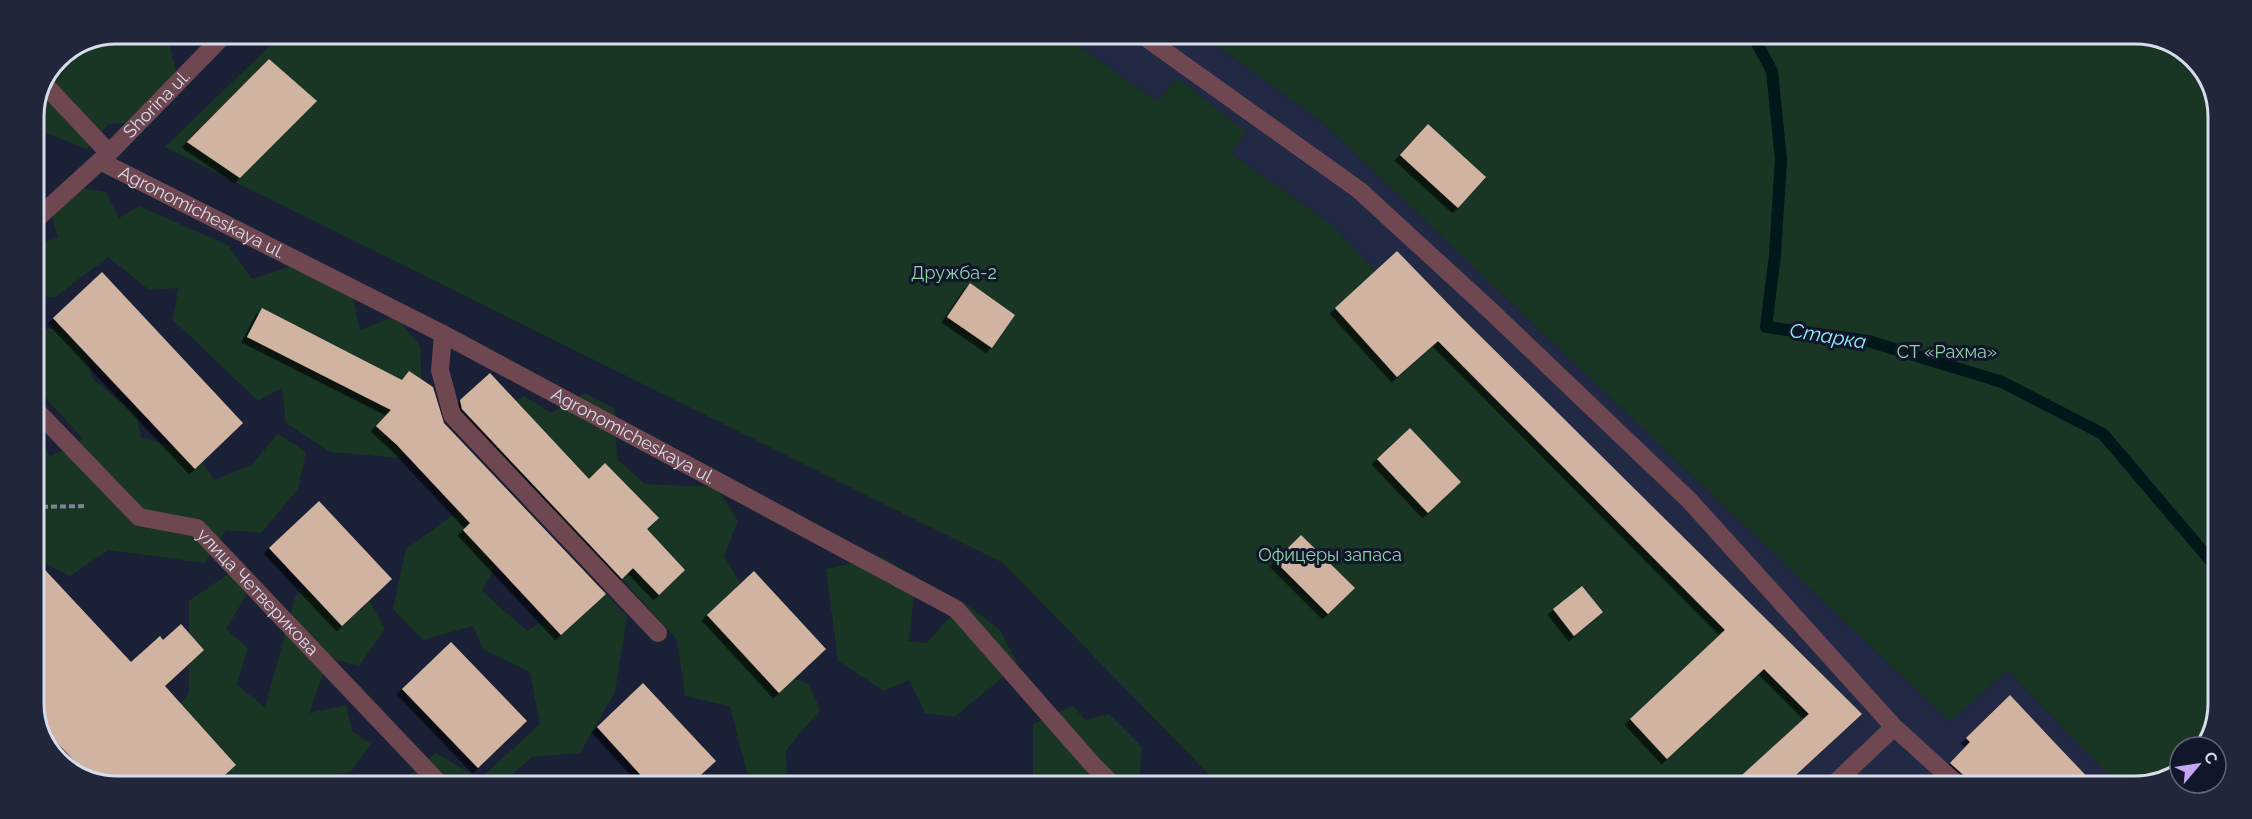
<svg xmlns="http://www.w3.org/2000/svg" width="2252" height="819" font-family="Raleway,sans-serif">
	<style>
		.built { fill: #222945 }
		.green { fill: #193523 }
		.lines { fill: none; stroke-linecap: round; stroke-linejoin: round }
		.stream { stroke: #00171a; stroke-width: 12 }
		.building { fill: #d1b3a1; filter: url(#shadow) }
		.path { stroke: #7e8496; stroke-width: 4; stroke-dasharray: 6 3; stroke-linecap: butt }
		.lane { stroke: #6e4751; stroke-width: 18 }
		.street { stroke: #6e4751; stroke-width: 18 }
		.labels { text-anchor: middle; stroke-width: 6; stroke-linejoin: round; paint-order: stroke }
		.street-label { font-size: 18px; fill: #d7dceb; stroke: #11162b }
		.park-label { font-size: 18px; fill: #92d3a7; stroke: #11162b }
		.water-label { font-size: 20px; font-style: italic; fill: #90eff7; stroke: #11162b }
		.rim { fill: none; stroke: #d7dceb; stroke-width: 3 }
	</style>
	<defs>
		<filter id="shadow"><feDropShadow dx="-5.5" dy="5.5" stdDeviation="0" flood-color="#0009"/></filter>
	</defs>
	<rect width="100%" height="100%" fill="#1a2036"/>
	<!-- built -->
	<path class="built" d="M 1064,35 L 1202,35 L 1323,123 L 1950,722 L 2007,670 L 2120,786 L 1731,785 L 1809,714 L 1464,367 L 1438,337 L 1333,226 L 1232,154 L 1246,131 L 1177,78 L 1157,101 Z"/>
	<!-- green -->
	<g class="green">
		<path d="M 117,33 L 166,33 L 176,70 L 150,122 L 109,124 L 87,149 L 43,132 L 33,151 L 33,112 L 47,80 L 62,74 L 58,57 Z"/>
		<path d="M 283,33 L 1064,35 L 1157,101 L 1177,78 L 1246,131 L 1232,154 L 1333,226 L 1438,337 L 1461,315 L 1489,345 L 1464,368 L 1809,714 L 1731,785 L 1218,784 L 1003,563 L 165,147 Z"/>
		<path d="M 1202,35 L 2162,37 L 2201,65 L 2219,111 L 2215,729 L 2202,747 L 2180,747 L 2180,771 L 2136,786 L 2120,786 L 2007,670 L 1950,722 L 1323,123 Z"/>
		<path d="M 63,185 L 106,192 L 119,218 L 139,206 L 228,245 L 252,279 L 295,265 L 352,294 L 360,330 L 396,316 L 420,346 L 424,417 L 401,458 L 330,452 L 286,423 L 282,388 L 258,401 L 173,320 L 178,288 L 149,290 L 108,257 L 54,298 L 33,295 L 33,245 L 58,238 L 48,200 Z"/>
		<path d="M 33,329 L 81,329 L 92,378 L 137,416 L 141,437 L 197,454 L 214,480 L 251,465 L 278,434 L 306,452 L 298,489 L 261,533 L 226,530 L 205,563 L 108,550 L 70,576 L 37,559 L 35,534 L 33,534 L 33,432 L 39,438 L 50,457 L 83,439 L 33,384 Z"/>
		<path d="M 585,393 L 615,409 L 617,459 L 645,484 L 716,487 L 738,521 L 724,556 L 773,637 L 777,672 L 809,684 L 820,710 L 786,750 L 787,783 L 731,783 L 748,777 L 730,706 L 685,696 L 677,640 L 614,570 L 614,523 L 583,541 L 554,520 L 553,496 L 507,407 L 524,396 L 551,413 Z"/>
		<path d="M 463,508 L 507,547 L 482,591 L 527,631 L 573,602 L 603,590 L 627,617 L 615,692 L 580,753 L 532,757 L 502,783 L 407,782 L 407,777 L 436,753 L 480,779 L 540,724 L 530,672 L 484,650 L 473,626 L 423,640 L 393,609 L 406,549 Z"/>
		<path d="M 882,557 L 916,577 L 909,641 L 927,643 L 963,602 L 1000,630 L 1018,665 L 954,717 L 925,713 L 909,680 L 884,691 L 838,661 L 826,569 Z"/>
		<path d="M 244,563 L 256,579 L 226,629 L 248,648 L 237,685 L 265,707 L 296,595 L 353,571 L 385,629 L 359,666 L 329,658 L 309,713 L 346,705 L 352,731 L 371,744 L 351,772 L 286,782 L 184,782 L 166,725 L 189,692 L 189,601 Z"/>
		<path d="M 1073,706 L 1085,720 L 1109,714 L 1142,747 L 1140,775 L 1148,784 L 1033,784 L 1033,724 Z"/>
		<path d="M 37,719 L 54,726 L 84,777 L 51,754 Z"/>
	</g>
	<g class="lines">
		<!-- stream -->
		<path class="stream" d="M 1753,36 L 1772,71 L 1781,160 L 1775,255 L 1766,327 L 1868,341 L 2002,382 L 2103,434 L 2216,567"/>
	</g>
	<!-- building -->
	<g class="building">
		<path d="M 269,59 L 317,101 L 240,178 L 187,142 Z"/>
		<path d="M 1428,124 L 1486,177 L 1458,208 L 1400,155 Z"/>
		<path d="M 1397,251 L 1460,316 L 1862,714 L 1785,785 L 1731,785 L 1809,714 L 1764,669 L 1667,759 L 1630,719 L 1725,630 L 1438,341 L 1397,377 L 1335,308 Z"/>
		<path d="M 102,272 L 243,423 L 195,469 L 53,318 Z"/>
		<path d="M 970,283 L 1015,315 L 992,348 L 947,317 Z"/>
		<path d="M 262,308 L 402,380 L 409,371 L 433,387 L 444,423 L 606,594 L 561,635 L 463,530 L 470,523 L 397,445 L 376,426 L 391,410 L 247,337 Z"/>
		<path d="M 490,373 L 589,479 L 605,463 L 659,518 L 647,529 L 685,570 L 659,595 L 633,568 L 622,579 L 462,409 L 460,400 Z"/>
		<path d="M 1410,428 L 1461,482 L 1428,513 L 1377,459 Z"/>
		<path d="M 319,501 L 392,579 L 342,626 L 269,548 Z"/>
		<path d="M 1301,535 L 1355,588 L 1328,614 L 1275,561 Z"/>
		<path d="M 33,557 L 131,662 L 160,636 L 163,640 L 181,624 L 204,650 L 165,686 L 236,765 L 217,782 L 95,782 L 40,725 L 33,708 Z"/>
		<path d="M 754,571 L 826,649 L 779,693 L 707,615 Z"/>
		<path d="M 1582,586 L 1603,612 L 1574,636 L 1553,609 Z"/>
		<path d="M 451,642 L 527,721 L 478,768 L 402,689 Z"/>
		<path d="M 643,683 L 716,761 L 692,783 L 648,783 L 597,727 Z"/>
		<path d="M 2010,695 L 2055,743 L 2096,786 L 1970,786 L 1967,778 L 1950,763 L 1970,742 L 1966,738 Z"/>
	</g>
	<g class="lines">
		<!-- path -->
		<path class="path" d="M 33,507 L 86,506"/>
		<!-- lane -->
		<g class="lane">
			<path d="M 1142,35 L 1359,190 L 1492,312 L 1689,500 L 1894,727 L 1959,786"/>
			<path d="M 443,334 L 440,370 L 452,415 L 658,633"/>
		</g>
		<!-- street -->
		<g class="street">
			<path d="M 45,85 L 109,153"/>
			<path id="s1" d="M 100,161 L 443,334 L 956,609 L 1093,765 L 1112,784"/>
			<path id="s2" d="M 33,222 L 109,153 L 226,33"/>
			<path id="s3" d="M 33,407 L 139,517 L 197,528 L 438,782"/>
			<path d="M 1833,785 L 1894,727"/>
		</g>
	</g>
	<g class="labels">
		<!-- street labels -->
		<g class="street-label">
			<text dy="6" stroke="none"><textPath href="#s2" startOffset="171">Shorina ul.</textPath></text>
			<text dy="6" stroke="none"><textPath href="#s1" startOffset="114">Agronomicheskaya ul.</textPath></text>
			<text dy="6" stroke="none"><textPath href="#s1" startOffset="600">Agronomicheskaya ul.</textPath></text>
			<text dy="6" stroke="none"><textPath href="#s3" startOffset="300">улица Четверикова</textPath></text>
		</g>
		<!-- park labels -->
		<g class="park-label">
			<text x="954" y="279">Дружба-2</text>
			<text x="1947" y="358">СТ «Рахма»</text>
			<text x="1330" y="561">Офицеры запаса</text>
		</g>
		<!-- water labels -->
		<g class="water-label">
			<text transform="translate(1828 336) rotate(9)" y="7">Старка</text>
		</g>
	</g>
	<!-- crop -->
	<path d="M0 0H2252V819H0ZM117 44H2135A73 73 0 0 1 2208 117V703A73 73 0 0 1 2135 776H117A73 73 0 0 1 44 703V117A73 73 0 0 1 117 44Z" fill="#21263a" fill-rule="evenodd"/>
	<path class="rim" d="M117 44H2135A73 73 0 0 1 2208 117V703A73 73 0 0 1 2135 776H117A73 73 0 0 1 44 703V117A73 73 0 0 1 117 44Z"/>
	<!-- north arrow -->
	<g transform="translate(2198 765) rotate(61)"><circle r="28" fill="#11162b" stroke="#606578" stroke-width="1.5"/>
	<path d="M0-4.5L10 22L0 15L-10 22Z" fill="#c5a6f0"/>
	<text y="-9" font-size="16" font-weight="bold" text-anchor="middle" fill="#d7dceb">С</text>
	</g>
</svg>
